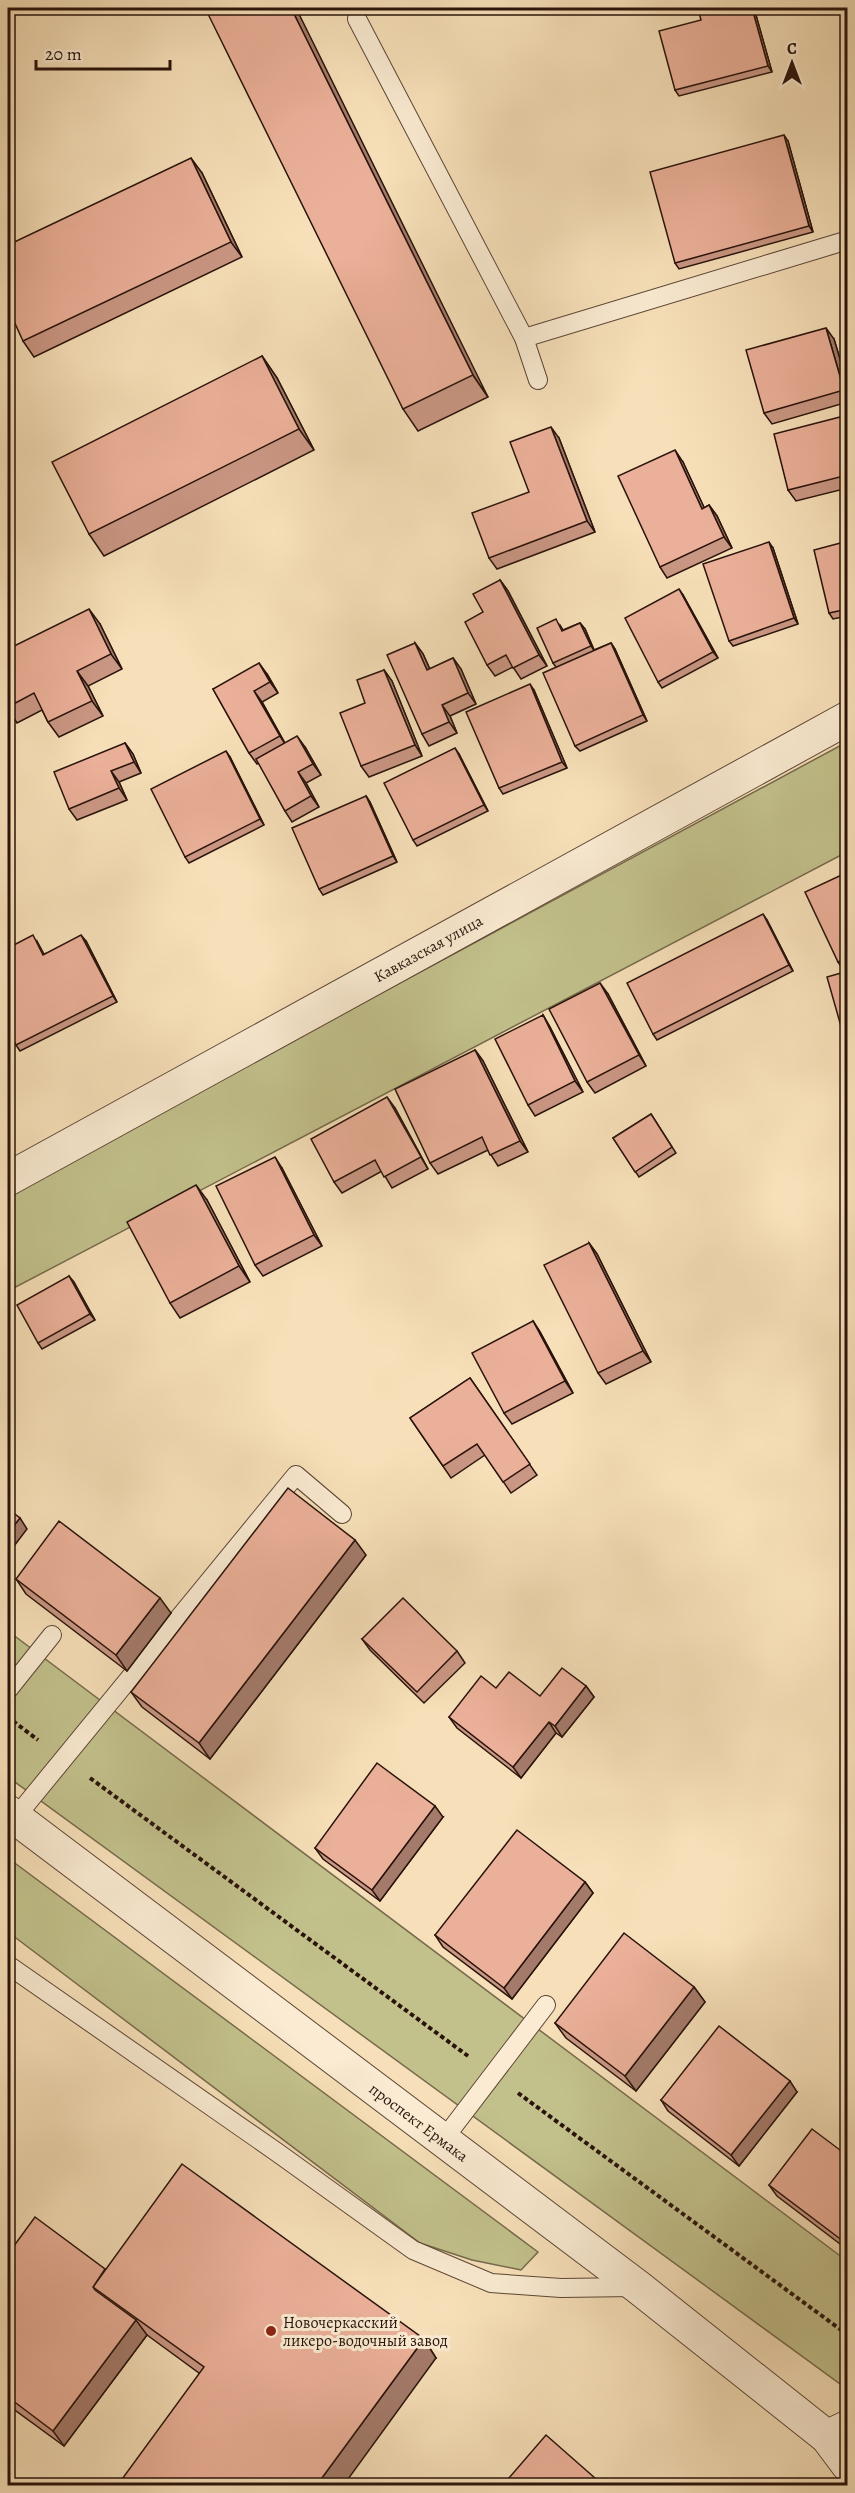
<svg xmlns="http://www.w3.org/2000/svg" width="855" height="2493" font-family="Alegreya,serif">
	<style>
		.green { fill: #c2c18c; stroke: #766a4c; stroke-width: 1.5 }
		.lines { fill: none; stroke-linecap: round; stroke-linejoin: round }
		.service-casing { stroke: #5c4636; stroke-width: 20 }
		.minor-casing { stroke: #5c4636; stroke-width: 35 }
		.tertiary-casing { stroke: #5c4636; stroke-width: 35 }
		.path { stroke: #29130b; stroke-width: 4; stroke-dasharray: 4.5 3; stroke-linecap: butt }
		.service { stroke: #faebd2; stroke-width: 18 }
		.minor { stroke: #faebd2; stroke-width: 33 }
		.tertiary { stroke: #faebd2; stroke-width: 33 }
		.wall { fill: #ca9784; stroke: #29130b; stroke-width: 1.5 }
		.shaded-wall { fill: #a47b6b; stroke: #29130b; stroke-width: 1.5 }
		.building { fill: #ebb099; stroke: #29130b; stroke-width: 1.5 }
		.poi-dot { fill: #8f2418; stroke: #faebd2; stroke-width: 2 }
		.labels { text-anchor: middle; stroke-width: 6; stroke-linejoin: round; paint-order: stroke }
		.street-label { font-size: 16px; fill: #29130b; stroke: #faebd2 }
		.poi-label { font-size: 16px; fill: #29130b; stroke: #faebd2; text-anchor: start }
	</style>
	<rect width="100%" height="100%" fill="#f7e0b9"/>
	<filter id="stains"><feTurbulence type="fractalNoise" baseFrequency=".00333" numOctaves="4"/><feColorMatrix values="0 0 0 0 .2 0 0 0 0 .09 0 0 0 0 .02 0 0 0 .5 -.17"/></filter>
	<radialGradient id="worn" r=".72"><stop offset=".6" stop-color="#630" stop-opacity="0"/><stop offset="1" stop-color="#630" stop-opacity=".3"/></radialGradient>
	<!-- green -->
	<g class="green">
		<path d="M 847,742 L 847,852 L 8,1291 L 8,1194 Z"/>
		<path d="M 8,1631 L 847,2261 L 847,2389 L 8,1777 Z"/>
		<path d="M 8,1858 L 538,2252 L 521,2270 L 472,2260 L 420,2243 L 8,1932 Z"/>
	</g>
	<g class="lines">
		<!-- service casing -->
		<g class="service-casing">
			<g id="service">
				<path d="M 357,19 L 524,338 L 538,380"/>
				<path d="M 524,338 L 848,240"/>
				<path d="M 8,1690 L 52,1635"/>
				<path d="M 15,1818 L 296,1475 L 342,1514"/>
				<path d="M 8,1965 L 278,2153 L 413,2250 L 491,2283 L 561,2288 L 635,2287"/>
				<path d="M 443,2140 L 546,2005"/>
			</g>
		</g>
		<!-- minor casing -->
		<g class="minor-casing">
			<g id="minor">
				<path d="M 8,1179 L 848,718"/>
				<path d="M 827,2437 L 848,2427"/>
			</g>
		</g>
		<!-- tertiary casing -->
		<g class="tertiary-casing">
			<path id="tertiary" d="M 8,1812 L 638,2287 L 827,2437 L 848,2465"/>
		</g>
		<!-- path -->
		<g class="path">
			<path d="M 13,1721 L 38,1740"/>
			<path d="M 90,1778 L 468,2056"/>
			<path d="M 518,2093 L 848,2335"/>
		</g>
		<!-- service -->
		<use href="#service" class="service"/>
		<!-- minor -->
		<use href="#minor" class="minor"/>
		<!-- tertiary -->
		<use href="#tertiary" class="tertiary"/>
	</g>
	<!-- wall -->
	<g class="wall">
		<path d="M 222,8 L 488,397 L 418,431 L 403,409 Z"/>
		<path d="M 754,8 L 772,72 L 679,96 L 675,90 Z"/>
		<path d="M 788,141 L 813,232 L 679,269 L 675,263 Z"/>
		<path d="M 202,173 L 242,257 L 34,357 L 23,341 Z"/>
		<path d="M 834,339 L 848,386 L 848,402 L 772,424 L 764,413 Z"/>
		<path d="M 262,356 L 277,378 L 314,450 L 104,556 L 89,534 Z"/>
		<path d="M 844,416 L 848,421 L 848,488 L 796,501 L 788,490 Z"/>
		<path d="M 559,438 L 595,532 L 497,569 L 489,558 L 529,492 Z"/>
		<path d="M 683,462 L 704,508 L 709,505 L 717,516 L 732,548 L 667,578 L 660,567 Z"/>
		<path d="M 848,541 L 848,616 L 833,619 L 829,613 Z"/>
		<path d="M 773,548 L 798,624 L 733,646 L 729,641 Z"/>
		<path d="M 500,580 L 508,591 L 547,666 L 521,679 L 513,667 L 495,676 L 487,665 L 483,612 Z"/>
		<path d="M 683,595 L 718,658 L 662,688 L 658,682 Z"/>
		<path d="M 580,623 L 585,629 L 594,650 L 611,643 L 615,649 L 647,721 L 580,751 L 575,746 L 556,667 L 553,663 L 560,625 L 563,630 Z"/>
		<path d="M 100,624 L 122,669 L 88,686 L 103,716 L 59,737 L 48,722 L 42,710 L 17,723 L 8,709 L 8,649 Z"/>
		<path d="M 415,643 L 423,654 L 430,669 L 453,658 L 461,669 L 476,704 L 450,716 L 457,733 L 429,746 L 422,734 Z"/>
		<path d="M 384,670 L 392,681 L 422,756 L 369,777 L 361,766 L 365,703 Z"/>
		<path d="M 267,674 L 278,693 L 262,702 L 285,743 L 305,747 L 321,775 L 306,783 L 319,807 L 292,822 L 285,811 L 259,763 L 257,764 L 249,753 L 213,689 Z"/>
		<path d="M 534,690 L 567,768 L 503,794 L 499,788 Z"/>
		<path d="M 125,743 L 133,754 L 141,773 L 119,782 L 127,800 L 77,820 L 69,809 Z"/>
		<path d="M 459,754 L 488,811 L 417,846 L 413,840 Z"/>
		<path d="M 230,757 L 264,825 L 189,863 L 185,857 Z"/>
		<path d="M 366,796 L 370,802 L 397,862 L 323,895 L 319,889 Z"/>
		<path d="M 848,872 L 848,966 L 842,968 L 838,962 Z"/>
		<path d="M 767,920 L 793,971 L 657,1040 L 653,1034 Z"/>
		<path d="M 37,941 L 44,954 L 86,941 L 117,1002 L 20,1051 L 16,1045 Z"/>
		<path d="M 608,994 L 646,1066 L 595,1093 L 587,1082 Z"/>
		<path d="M 543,1015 L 550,1027 L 583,1092 L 535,1116 L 528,1105 Z"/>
		<path d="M 475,1050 L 483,1061 L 528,1152 L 498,1166 L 488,1150 L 438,1174 L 430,1163 Z"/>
		<path d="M 395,1108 L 428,1169 L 392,1188 L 382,1171 L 342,1193 L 334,1182 Z"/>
		<path d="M 651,1114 L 676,1153 L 639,1177 L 613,1138 Z"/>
		<path d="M 282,1168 L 322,1246 L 263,1276 L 255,1265 Z"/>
		<path d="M 207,1200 L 250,1282 L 180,1318 L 170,1303 Z"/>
		<path d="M 589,1243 L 597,1254 L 651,1362 L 606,1384 L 598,1373 Z"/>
		<path d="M 69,1276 L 95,1320 L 42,1349 L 38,1343 Z"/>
		<path d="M 533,1321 L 540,1332 L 573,1393 L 512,1424 L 504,1413 Z"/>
		<path d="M 470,1378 L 537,1475 L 511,1493 L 485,1455 L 451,1478 L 410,1418 Z"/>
		<path d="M 366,1555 L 210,1759 L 142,1707 L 131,1692 Z"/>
		<path d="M 16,1579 L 171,1613 L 127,1671 L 26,1594 Z"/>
		<path d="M 362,1639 L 457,1651 L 465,1663 L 424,1703 L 370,1650 Z"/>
		<path d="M 586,1686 L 594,1697 L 562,1737 L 556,1733 L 521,1778 L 457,1728 L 449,1717 L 496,1688 L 540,1696 Z"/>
		<path d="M 443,1817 L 380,1901 L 323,1859 L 315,1848 Z"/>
		<path d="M 585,1882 L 593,1893 L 512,1999 L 443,1947 L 435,1935 Z"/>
		<path d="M 694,1987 L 705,2002 L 636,2091 L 566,2038 L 555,2023 Z"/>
		<path d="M 797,2092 L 739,2166 L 668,2111 L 661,2100 Z"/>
		<path d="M 848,2156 L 848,2250 L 777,2196 L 769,2185 Z"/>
		<path d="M 8,2254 L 105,2269 L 424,2339 L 436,2358 L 199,2373 L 147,2335 L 64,2446 L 8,2405 Z"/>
	</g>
	<!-- shaded-wall -->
	<g class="shaded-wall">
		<path d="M 291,8 L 296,8 L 488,397 L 473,375 Z"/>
		<path d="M 752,8 L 754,8 L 772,72 L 768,66 Z"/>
		<path d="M 784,135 L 788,141 L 813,232 L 809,226 Z"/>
		<path d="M 191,158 L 202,173 L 242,257 L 231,242 Z"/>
		<path d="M 826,328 L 834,339 L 848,386 L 848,395 L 844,390 Z"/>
		<path d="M 262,356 L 277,378 L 314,450 L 299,429 Z"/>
		<path d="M 551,427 L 559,438 L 595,532 L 587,521 Z"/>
		<path d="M 675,450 L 683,462 L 710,520 L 702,509 Z"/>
		<path d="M 709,505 L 717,516 L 732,548 L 724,537 Z"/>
		<path d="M 769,542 L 773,548 L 798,624 L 794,618 Z"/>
		<path d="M 500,580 L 508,591 L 547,666 L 539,655 Z"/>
		<path d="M 679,589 L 683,595 L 718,658 L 713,652 Z"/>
		<path d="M 89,609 L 100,624 L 122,669 L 111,654 Z"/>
		<path d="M 580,623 L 585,629 L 595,652 L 591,646 Z"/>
		<path d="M 415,643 L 423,654 L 435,681 L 427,670 Z"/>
		<path d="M 611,643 L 615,649 L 647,721 L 643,715 Z"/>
		<path d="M 453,658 L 461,669 L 476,704 L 468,693 Z"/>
		<path d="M 259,663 L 267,674 L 278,693 L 270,682 Z"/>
		<path d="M 384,670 L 392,681 L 422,756 L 415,745 Z"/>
		<path d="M 77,671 L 88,686 L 103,716 L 92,701 Z"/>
		<path d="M 530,684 L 534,690 L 567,768 L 562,762 Z"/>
		<path d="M 254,691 L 262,702 L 287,747 L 280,736 Z"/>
		<path d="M 442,705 L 450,716 L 457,733 L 449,722 Z"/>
		<path d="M 297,736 L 305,747 L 321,775 L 313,764 Z"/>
		<path d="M 125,743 L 133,754 L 141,773 L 134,762 Z"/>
		<path d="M 455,748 L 459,754 L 488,811 L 484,805 Z"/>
		<path d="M 226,751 L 230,757 L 264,825 L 260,819 Z"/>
		<path d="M 111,771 L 119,782 L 127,800 L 119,788 Z"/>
		<path d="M 298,772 L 306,783 L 319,807 L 311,796 Z"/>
		<path d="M 366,796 L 370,802 L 397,862 L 393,856 Z"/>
		<path d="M 763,914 L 767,920 L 793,971 L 789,965 Z"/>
		<path d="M 81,935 L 86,941 L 117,1002 L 113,996 Z"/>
		<path d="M 600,983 L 608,994 L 646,1066 L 639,1055 Z"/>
		<path d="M 543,1015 L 550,1027 L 583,1092 L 575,1081 Z"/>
		<path d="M 475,1050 L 483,1061 L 528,1152 L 520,1141 Z"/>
		<path d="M 387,1097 L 395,1108 L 428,1169 L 421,1157 Z"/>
		<path d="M 275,1157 L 282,1168 L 322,1246 L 314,1235 Z"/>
		<path d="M 196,1185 L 207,1200 L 250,1282 L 239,1266 Z"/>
		<path d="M 589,1243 L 597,1254 L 651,1362 L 643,1351 Z"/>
		<path d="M 69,1276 L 74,1282 L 95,1320 L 90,1314 Z"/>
		<path d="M 533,1321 L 540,1332 L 573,1393 L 565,1381 Z"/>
		<path d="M 20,1518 L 27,1529 L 8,1554 L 8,1533 Z"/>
		<path d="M 355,1540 L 366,1555 L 210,1759 L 199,1743 Z"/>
		<path d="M 160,1598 L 171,1613 L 127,1671 L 116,1655 Z"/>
		<path d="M 586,1686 L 594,1697 L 562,1737 L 555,1726 Z"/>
		<path d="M 549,1722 L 556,1733 L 521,1778 L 513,1767 Z"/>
		<path d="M 435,1806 L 443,1817 L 380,1901 L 372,1890 Z"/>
		<path d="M 585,1882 L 593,1893 L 512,1999 L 504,1988 Z"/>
		<path d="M 694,1987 L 705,2002 L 636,2091 L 625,2076 Z"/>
		<path d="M 790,2081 L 797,2092 L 739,2166 L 731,2155 Z"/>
		<path d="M 848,2235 L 848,2247 L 843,2241 Z"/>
		<path d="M 136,2320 L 147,2335 L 64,2446 L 53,2431 Z"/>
		<path d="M 424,2339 L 436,2358 L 343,2486 L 316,2486 Z"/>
	</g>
	<!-- building -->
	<g class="building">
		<path d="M 222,8 L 291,8 L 473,375 L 403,409 L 208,14 Z"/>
		<path d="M 698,8 L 752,8 L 768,66 L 675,90 L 659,31 L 701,20 Z"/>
		<path d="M 784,135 L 809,226 L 675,263 L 650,172 Z"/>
		<path d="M 191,158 L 231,242 L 23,341 L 8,308 L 8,245 Z"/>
		<path d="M 826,328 L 844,390 L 764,413 L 746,350 Z"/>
		<path d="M 262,356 L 299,429 L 89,534 L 52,462 Z"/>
		<path d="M 844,416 L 848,429 L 848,475 L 788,490 L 774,434 Z"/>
		<path d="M 551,427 L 587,521 L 489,558 L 472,513 L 529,492 L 510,442 Z"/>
		<path d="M 675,450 L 702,509 L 709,505 L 724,537 L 660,567 L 618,476 Z"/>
		<path d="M 848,541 L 848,609 L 829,613 L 814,550 Z"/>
		<path d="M 769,542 L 794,618 L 729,641 L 703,564 Z"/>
		<path d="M 500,580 L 539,655 L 513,668 L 506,655 L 487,665 L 465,622 L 483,612 L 473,594 Z"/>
		<path d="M 679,589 L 713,652 L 658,682 L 625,618 Z"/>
		<path d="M 89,609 L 111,654 L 77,671 L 92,701 L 48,722 L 34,693 L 8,707 L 8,649 Z"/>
		<path d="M 556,619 L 562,631 L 580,623 L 591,646 L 553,663 L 537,628 Z"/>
		<path d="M 415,643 L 427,670 L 453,658 L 468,693 L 442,705 L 449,722 L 422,734 L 387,655 Z"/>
		<path d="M 611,643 L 643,715 L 575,746 L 543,673 Z"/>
		<path d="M 259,663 L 270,682 L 254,691 L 280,736 L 249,753 L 213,689 Z"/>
		<path d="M 384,670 L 415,745 L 361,766 L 340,713 L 365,703 L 357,680 Z"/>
		<path d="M 530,684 L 562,762 L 499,788 L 466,712 Z"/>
		<path d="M 297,736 L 313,764 L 298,772 L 311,796 L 285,811 L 256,759 Z"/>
		<path d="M 125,743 L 134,762 L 111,771 L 119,788 L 69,809 L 54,772 Z"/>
		<path d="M 455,748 L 484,805 L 413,840 L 384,783 Z"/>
		<path d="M 226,751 L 260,819 L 185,857 L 151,789 Z"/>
		<path d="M 366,796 L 393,856 L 319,889 L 292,828 Z"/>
		<path d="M 848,872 L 848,958 L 838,962 L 805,892 Z"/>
		<path d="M 763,914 L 789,965 L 653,1034 L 627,983 Z"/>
		<path d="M 33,935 L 43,955 L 81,935 L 113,996 L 16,1045 L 8,1029 L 8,948 Z"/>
		<path d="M 848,971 L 848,1044 L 846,1044 L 827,977 Z"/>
		<path d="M 600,983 L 639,1055 L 587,1082 L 549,1009 Z"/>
		<path d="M 543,1015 L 575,1081 L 528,1105 L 495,1039 Z"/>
		<path d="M 475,1050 L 520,1141 L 490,1155 L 482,1137 L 430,1163 L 395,1089 Z"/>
		<path d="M 387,1097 L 421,1157 L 384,1177 L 375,1160 L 334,1182 L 311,1139 Z"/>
		<path d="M 651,1114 L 672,1147 L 635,1172 L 613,1138 Z"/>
		<path d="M 275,1157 L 314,1235 L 255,1265 L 216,1186 Z"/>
		<path d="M 196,1185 L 239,1266 L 170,1303 L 127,1222 Z"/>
		<path d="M 589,1243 L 643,1351 L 598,1373 L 544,1265 Z"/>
		<path d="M 69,1276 L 90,1314 L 38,1343 L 17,1305 Z"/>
		<path d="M 533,1321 L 565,1381 L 504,1413 L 472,1353 Z"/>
		<path d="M 470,1378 L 530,1464 L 503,1482 L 477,1444 L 443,1466 L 410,1418 Z"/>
		<path d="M 288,1488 L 355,1540 L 199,1743 L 131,1692 Z"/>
		<path d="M 8,1509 L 20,1518 L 8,1533 Z"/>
		<path d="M 59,1521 L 160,1598 L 116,1655 L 16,1579 Z"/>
		<path d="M 403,1598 L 457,1651 L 417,1692 L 362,1639 Z"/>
		<path d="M 562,1668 L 586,1686 L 555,1726 L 549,1722 L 513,1767 L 449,1717 L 481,1676 L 496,1688 L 509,1672 L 540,1696 Z"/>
		<path d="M 377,1763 L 435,1806 L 372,1890 L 315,1848 Z"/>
		<path d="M 517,1830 L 585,1882 L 504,1988 L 435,1935 Z"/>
		<path d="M 624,1933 L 694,1987 L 625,2076 L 555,2023 Z"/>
		<path d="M 719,2026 L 790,2081 L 731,2155 L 661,2100 Z"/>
		<path d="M 812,2129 L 848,2156 L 848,2235 L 843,2241 L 769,2185 Z"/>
		<path d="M 182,2164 L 424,2339 L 316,2486 L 117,2486 L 204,2367 L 93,2287 Z"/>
		<path d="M 35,2217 L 105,2269 L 93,2287 L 95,2290 L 136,2320 L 53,2431 L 8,2397 L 8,2254 Z"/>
		<path d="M 546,2435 L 604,2486 L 502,2486 Z"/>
	</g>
	<!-- markers -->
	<circle class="poi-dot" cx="271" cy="2331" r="6"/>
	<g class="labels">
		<!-- street labels -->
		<g class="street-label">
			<text transform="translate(428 948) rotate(-29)" y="6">Кавказская улица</text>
			<text transform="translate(419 2122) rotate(37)" y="6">проспект Ермака</text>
		</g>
		<!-- poi labels -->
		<g class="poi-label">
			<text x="283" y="2328">Новочеркасский<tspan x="283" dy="18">ликеро-водочный завод</tspan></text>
		</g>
	</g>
	<!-- margin -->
	<rect width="855" height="2493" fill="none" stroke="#f7e0b9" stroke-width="30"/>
	<rect x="9" y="9" width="837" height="2475" fill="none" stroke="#29130b" stroke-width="3"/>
	<rect x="15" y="15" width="825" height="2463" fill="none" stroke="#29130b" stroke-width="1.5"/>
	<!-- north arrow -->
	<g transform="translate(792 63)" stroke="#faebd2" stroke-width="4.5" paint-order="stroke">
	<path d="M0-4.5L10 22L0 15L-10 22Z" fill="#29130b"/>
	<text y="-9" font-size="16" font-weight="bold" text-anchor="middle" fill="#29130b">С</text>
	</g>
	<!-- scale -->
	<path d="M36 60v9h134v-9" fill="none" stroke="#29130b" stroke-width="3"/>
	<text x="45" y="60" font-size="18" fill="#29130b" stroke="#faebd2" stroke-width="4.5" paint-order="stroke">20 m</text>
	<rect width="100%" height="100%" filter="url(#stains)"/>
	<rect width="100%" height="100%" fill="url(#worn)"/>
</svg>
